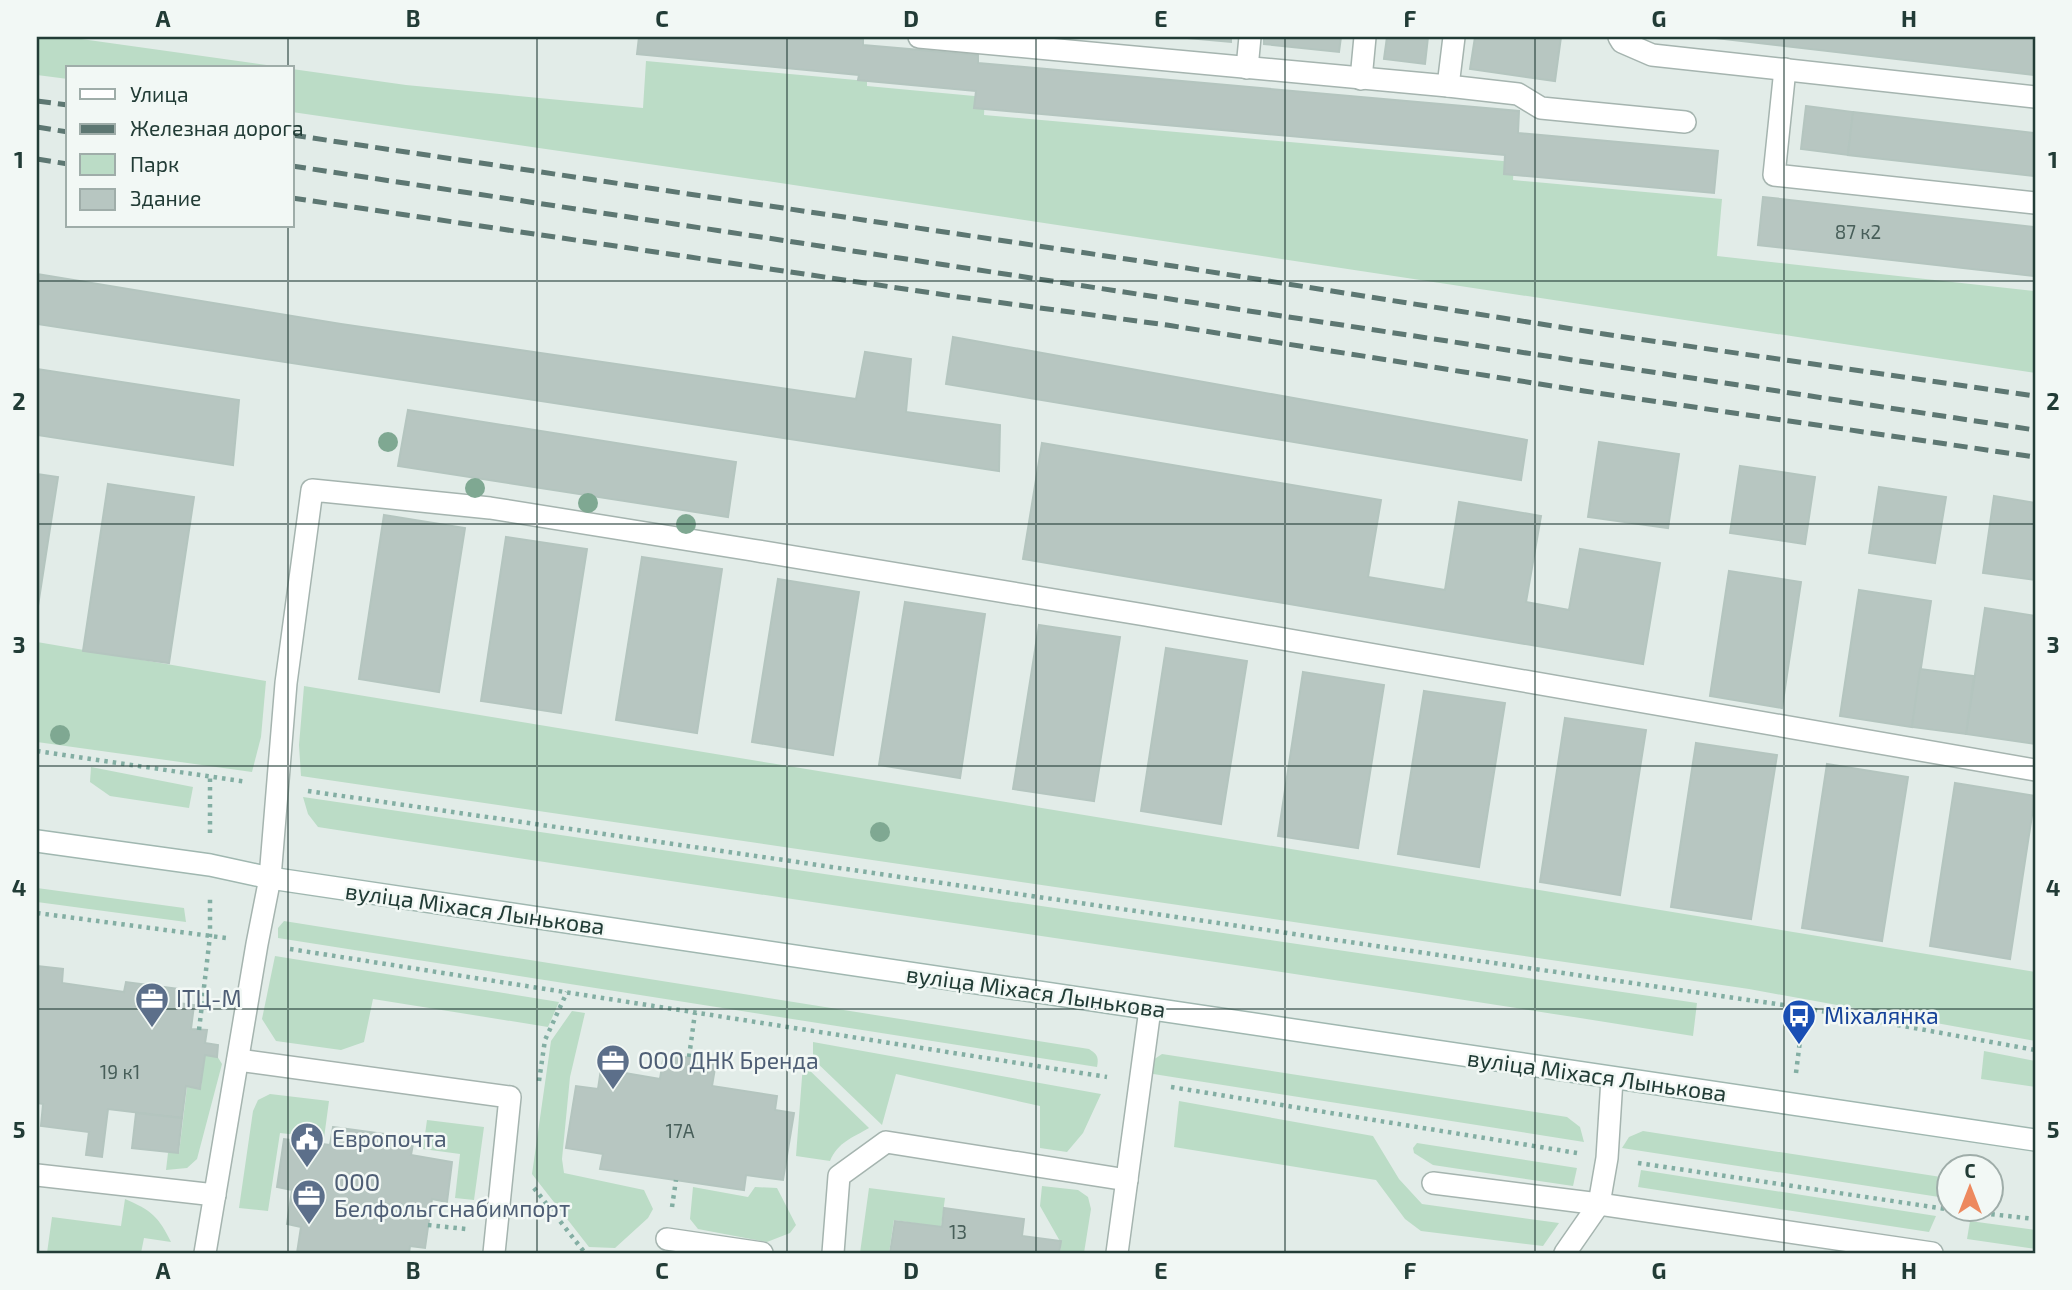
<svg xmlns="http://www.w3.org/2000/svg" width="2072" height="1290" font-family="'Exo 2',sans-serif">
	<style>
		.green { fill: #bbdcc6 }
		.building { fill: #b7c6c1; stroke: #b4c5bf; stroke-width: 2 }
		.lines { fill: none; stroke-linecap: round; stroke-linejoin: round }
		.lane-casing { stroke: #a5b4af; stroke-width: 24 }
		.secondary-casing { stroke: #a0b7b0; stroke-width: 24 }
		.path { stroke: #83aea3; stroke-width: 4.5; stroke-dasharray: 3.5 5; stroke-linecap: butt }
		.lane { stroke: #fff; stroke-width: 21 }
		.secondary { stroke: #fff; stroke-width: 21 }
		.rail { stroke: #5d7772; stroke-width: 5; stroke-dasharray: 14 7; stroke-linecap: butt }
		.tree { fill: #7fa892 }
		.grid { fill: none; stroke: #223c36; stroke-width: 2; stroke-opacity: 0.55 }
		.labels { text-anchor: middle; stroke-width: 5; stroke-linejoin: round; paint-order: stroke }
		.number-label { font-size: 19px; fill: #475e59 }
		.street-label { font-size: 23px; fill: #223c36; stroke: #f2f8f5 }
		.service-label { font-size: 23px; fill: #4e5e75; stroke: #f2f8f5; text-anchor: start }
		.transit-label { font-size: 23px; fill: #164399; stroke: #f2f8f5; text-anchor: start }
		.neatline { fill: none; stroke: #223c36; stroke-width: 2.5 }
		.grid-label { font-size: 23px; text-anchor: middle; font-weight: bold; fill: #223c36 }
	</style>
	<rect width="100%" height="100%" fill="#e2ece8"/>
	<!-- green -->
	<g class="green">
		<path d="M 37,37 L 67,37 L 288,68 L 68,68 L 68,79 L 37,75 Z"/>
		<path d="M 646,61 L 867,81 L 867,86 L 985,97 L 984,115 L 1514,162 L 1513,180 L 1722,199 L 1717,256 L 2035,291 L 2035,373 L 787,184 L 292,112 L 292,69 L 406,85 L 643,108 Z"/>
		<path d="M 37,642 L 266,681 L 261,737 L 252,772 L 37,742 Z"/>
		<path d="M 304,686 L 2035,972 L 2035,1041 L 1749,989 L 301,776 L 299,745 Z"/>
		<path d="M 91,767 L 193,787 L 189,808 L 110,796 L 90,782 Z"/>
		<path d="M 303,797 L 1697,1003 L 1693,1036 C 1235,962 776,899 318,827 L 308,814 Z"/>
		<path d="M 37,888 L 184,908 L 186,922 L 37,902 Z"/>
		<path d="M 284,921 L 1089,1049 C 1097,1054 1099,1057 1097,1067 L 278,938 L 278,928 Z"/>
		<path d="M 275,956 L 559,1002 L 548,1027 L 373,999 L 364,1042 L 341,1050 L 276,1041 L 262,1019 Z"/>
		<path d="M 572,1011 L 585,1013 L 570,1077 L 562,1159 L 564,1173 L 644,1190 L 653,1209 L 648,1218 L 615,1248 L 589,1247 L 532,1174 L 551,1041 Z"/>
		<path d="M 813,1042 L 1101,1094 L 1083,1133 L 1067,1152 L 1040,1148 L 1040,1106 L 896,1074 L 882,1125 L 813,1059 Z"/>
		<path d="M 1984,1051 L 2035,1061 L 2035,1087 L 1981,1079 Z"/>
		<path d="M 1162,1054 L 1567,1117 L 1580,1127 L 1584,1142 L 1147,1073 L 1153,1060 Z"/>
		<path d="M 204,1056 L 217,1056 L 222,1064 L 197,1159 L 187,1168 L 166,1170 L 168,1153 L 179,1153 L 187,1087 L 201,1088 Z"/>
		<path d="M 803,1064 L 869,1128 C 852,1138 838,1142 830,1161 L 796,1156 Z"/>
		<path d="M 270,1094 L 329,1101 L 324,1138 L 280,1133 L 268,1211 L 239,1208 L 253,1111 L 258,1100 Z"/>
		<path d="M 1179,1101 L 1373,1136 L 1399,1179 L 1422,1204 L 1559,1223 L 1543,1246 L 1421,1231 L 1405,1219 L 1376,1180 L 1174,1147 Z"/>
		<path d="M 427,1120 L 484,1127 L 474,1200 L 455,1198 L 460,1154 L 423,1149 Z"/>
		<path d="M 1643,1131 L 1941,1177 L 1939,1197 L 1622,1148 L 1629,1137 Z"/>
		<path d="M 1417,1143 L 1577,1168 L 1573,1186 L 1433,1165 L 1414,1153 L 1413,1148 Z"/>
		<path d="M 1641,1170 L 1936,1216 L 1929,1232 L 1638,1187 Z"/>
		<path d="M 1042,1186 L 1078,1190 L 1088,1197 L 1091,1209 L 1084,1253 L 1060,1253 L 1061,1243 L 1040,1206 Z"/>
		<path d="M 693,1187 L 748,1197 L 755,1187 L 777,1188 L 796,1225 L 790,1233 L 767,1242 L 698,1229 L 690,1219 Z"/>
		<path d="M 869,1188 L 945,1198 L 941,1227 L 894,1220 L 889,1253 L 860,1253 Z"/>
		<path d="M 125,1199 C 151,1210 159,1217 171,1242 L 144,1238 L 141,1253 L 47,1253 L 52,1217 L 121,1226 Z"/>
		<path d="M 1970,1221 L 2035,1230 L 2035,1249 L 1967,1239 Z"/>
	</g>
	<!-- building -->
	<g class="building">
		<path d="M 639,37 L 832,37 L 863,39 L 863,45 L 978,55 L 978,63 L 1519,111 L 1518,133 L 1718,151 L 1714,193 L 1504,174 L 1505,155 L 974,108 L 976,91 L 858,80 L 859,75 L 637,54 Z"/>
		<path d="M 1176,37 L 1231,37 L 1231,42 Z"/>
		<path d="M 1264,37 L 1341,37 L 1339,52 L 1264,44 Z"/>
		<path d="M 1387,37 L 1428,37 L 1425,64 L 1384,59 Z"/>
		<path d="M 1475,37 L 1561,37 L 1555,81 L 1470,69 Z"/>
		<path d="M 1707,37 L 2035,37 L 2035,75 Z"/>
		<path d="M 1806,106 L 1853,112 L 1848,155 L 1801,149 Z"/>
		<path d="M 1853,112 L 2035,133 L 2035,176 L 1848,155 Z"/>
		<path d="M 1763,197 L 2035,227 L 2035,276 L 1758,245 Z"/>
		<path d="M 37,274 L 341,324 L 856,399 L 865,352 L 911,359 L 906,412 L 1000,425 L 999,471 L 37,324 Z"/>
		<path d="M 953,337 L 1527,440 L 1521,480 L 946,384 Z"/>
		<path d="M 37,369 L 239,400 L 233,465 L 37,435 Z"/>
		<path d="M 408,410 L 736,462 L 728,517 L 398,466 Z"/>
		<path d="M 1599,442 L 1679,454 L 1668,528 L 1588,517 Z"/>
		<path d="M 1042,443 L 1381,500 L 1368,577 L 1445,590 L 1459,502 L 1541,516 L 1526,602 L 1569,610 L 1580,549 L 1660,563 L 1643,664 L 1023,559 Z"/>
		<path d="M 1740,466 L 1815,477 L 1805,544 L 1730,533 Z"/>
		<path d="M 37,474 L 58,477 L 37,612 Z"/>
		<path d="M 108,484 L 194,497 L 169,663 L 83,651 Z"/>
		<path d="M 1879,487 L 1946,497 L 1935,563 L 1869,553 Z"/>
		<path d="M 1994,496 L 2035,503 L 2035,580 L 1983,573 Z"/>
		<path d="M 384,515 L 465,528 L 439,692 L 359,679 Z"/>
		<path d="M 506,537 L 587,549 L 561,713 L 481,701 Z"/>
		<path d="M 642,557 L 722,569 L 697,733 L 616,720 Z"/>
		<path d="M 1729,571 L 1801,582 L 1782,708 L 1710,696 Z"/>
		<path d="M 778,579 L 859,592 L 833,755 L 752,742 Z"/>
		<path d="M 1859,590 L 1931,601 L 1912,727 L 1840,716 Z"/>
		<path d="M 905,602 L 985,614 L 960,778 L 879,765 Z"/>
		<path d="M 1985,608 L 2035,616 L 2035,744 L 1966,734 Z"/>
		<path d="M 1039,625 L 1120,637 L 1094,801 L 1013,789 Z"/>
		<path d="M 1166,648 L 1247,661 L 1221,824 L 1141,811 Z"/>
		<path d="M 1920,669 L 1974,676 L 1966,734 L 1912,727 Z"/>
		<path d="M 1303,672 L 1384,685 L 1358,848 L 1278,836 Z"/>
		<path d="M 1424,691 L 1505,703 L 1479,867 L 1398,854 Z"/>
		<path d="M 1565,718 L 1646,730 L 1620,895 L 1540,882 Z"/>
		<path d="M 1696,743 L 1777,755 L 1751,919 L 1671,907 Z"/>
		<path d="M 1827,764 L 1908,777 L 1882,941 L 1802,928 Z"/>
		<path d="M 1955,783 L 2035,796 L 2010,959 L 1930,946 Z"/>
		<path d="M 37,966 L 63,969 L 62,983 L 124,992 L 126,982 L 180,989 L 178,1003 L 194,1005 L 191,1029 L 207,1030 L 205,1043 L 218,1045 L 217,1057 L 205,1055 L 200,1089 L 186,1086 L 182,1118 L 108,1109 L 102,1157 L 86,1155 L 89,1132 L 41,1126 L 43,1104 L 37,1103 Z"/>
		<path d="M 664,1054 L 716,1062 L 712,1086 L 777,1096 L 775,1110 L 794,1113 L 783,1180 L 746,1175 L 744,1190 L 600,1169 L 603,1154 L 566,1148 L 576,1086 L 598,1089 L 601,1069 L 660,1079 Z"/>
		<path d="M 136,1113 L 182,1118 L 178,1153 L 132,1148 Z"/>
		<path d="M 333,1127 L 414,1138 L 411,1155 L 452,1162 L 447,1202 L 432,1199 L 425,1248 L 410,1246 L 409,1253 L 297,1253 L 301,1227 L 287,1224 L 292,1190 L 277,1187 L 284,1139 L 330,1145 Z"/>
		<path d="M 944,1208 L 1024,1219 L 1022,1236 L 1061,1241 L 1059,1253 L 890,1253 L 895,1221 L 942,1227 Z"/>
	</g>
	<g class="lines">
		<!-- lane casing -->
		<g class="lane-casing">
			<g id="lane">
				<path d="M 919,37 L 1448,86 L 1454,37"/>
				<path d="M 1619,37 L 1622,42 L 1652,55 L 2035,97"/>
				<path d="M 1247,68 L 1250,37"/>
				<path d="M 1785,69 L 1774,175 L 2035,203"/>
				<path d="M 1361,79 L 1365,37"/>
				<path d="M 1448,86 L 1518,94 L 1541,108 L 1685,122"/>
				<path d="M 238,1060 L 510,1097 L 494,1253"/>
				<path d="M 37,1175 L 215,1195"/>
				<path d="M 1433,1183 L 1599,1204 L 1932,1253"/>
				<path d="M 667,1239 L 762,1253"/>
				<path d="M 205,1253 L 257,944 L 270,878 L 286,683 L 312,490 L 490,508 L 752,550 L 1145,615 L 2035,770"/>
				<path d="M 833,1253 L 839,1176 L 886,1142 L 1127,1180"/>
				<path d="M 1117,1253 L 1150,1009"/>
				<path d="M 1565,1253 L 1599,1204 L 1607,1158 L 1612,1079"/>
			</g>
		</g>
		<!-- secondary casing -->
		<g class="secondary-casing">
			<path id="secondary" d="M 37,841 L 210,865 L 270,878 L 2035,1140"/>
		</g>
		<!-- path -->
		<g class="path">
			<path d="M 37,751 L 247,782"/>
			<path d="M 308,791 L 1804,1008 L 2035,1050"/>
			<path d="M 210,833 L 210,776"/>
			<path d="M 37,913 L 226,938"/>
			<path d="M 290,949 L 1107,1077"/>
			<path d="M 199,1030 L 210,936 L 210,898"/>
			<path d="M 689,1057 L 695,1013"/>
			<path d="M 1796,1073 L 1804,1008"/>
			<path d="M 539,1081 L 545,1040 L 567,992"/>
			<path d="M 1171,1087 L 1577,1153"/>
			<path d="M 1638,1163 L 1953,1210 L 2035,1219"/>
			<path d="M 534,1188 L 585,1253"/>
			<path d="M 672,1207 L 676,1180"/>
			<path d="M 428,1225 L 466,1229"/>
		</g>
		<!-- lane -->
		<use href="#lane" class="lane"/>
		<!-- secondary -->
		<use href="#secondary" class="secondary"/>
		<!-- rail -->
		<g class="rail">
			<path d="M 37,101 L 68,105"/>
			<path d="M 37,127 L 68,132"/>
			<path d="M 292,135 L 1180,267 L 1604,334 L 2035,396"/>
			<path d="M 37,159 L 68,164"/>
			<path d="M 292,166 L 2035,430"/>
			<path d="M 292,198 L 959,297 L 1167,325 L 1584,391 L 2035,457"/>
		</g>
	</g>
	<!-- trees -->
	<g class="tree">
		<circle cx="388" cy="442" r="10"/>
		<circle cx="475" cy="488" r="10"/>
		<circle cx="588" cy="503" r="10"/>
		<circle cx="686" cy="524" r="10"/>
		<circle cx="60" cy="735" r="10"/>
		<circle cx="880" cy="832" r="10"/>
	</g>
	<!-- grid -->
	<path class="grid" d="M 288,37 L 288,68M 537,37 L 537,1253M 787,37 L 787,1253M 1036,37 L 1036,1253M 1285,37 L 1285,1253M 1535,37 L 1535,1253M 1784,37 L 1784,1253M 288,226 L 288,1253M 37,281 L 2035,281M 37,524 L 2035,524M 37,766 L 2035,766M 37,1009 L 2035,1009"/>
	<!-- icons -->
	<defs>
		<g id="office-pin" transform="scale(1.75)"><path d="M0 17L-7.5 6A9.5 9.5 0 1 1 7.5 6Z" fill="#5c6f8a" stroke="#f2f8f5"/><path d="M-6-3h4V-5.5h4V-3h4V5H-6ZM-1-4.5V-3h2v-1.5ZM-6 0V1H6V0Z" fill="#fff"/></g>
		<g id="bus-pin" transform="scale(1.75)"><path d="M0 17L-7.5 6A9.5 9.5 0 1 1 7.5 6Z" fill="#1a4fb4" stroke="#f2f8f5"/><path d="M-5-6H5V4H4V6H2V4H-2V6H-4V4H-5ZM-3.5-4V0h7V-4ZM-3.5 1.2v1.5H-2V1.2ZM2 1.2v1.5H3.5V1.2Z" fill="#fff"/></g>
		<g id="civic-pin" transform="scale(1.75)"><path d="M0 17L-7.5 6A9.5 9.5 0 1 1 7.5 6Z" fill="#5c6f8a" stroke="#f2f8f5"/><path d="M-.6-6.5H3V-4.5H.6V-3L4-1V1h2V6H-6V1h2V-1L-.6-3ZM-1.2 2.5V6h2.4V2.5Z" fill="#fff"/></g>
	</defs>
	<g fill-rule="evenodd">
		<use href="#office-pin" x="152" y="999"/>
		<use href="#bus-pin" x="1799" y="1016"/>
		<use href="#office-pin" x="613" y="1061"/>
		<use href="#civic-pin" x="307" y="1139"/>
		<use href="#office-pin" x="309" y="1196"/>
	</g>
	<g class="labels">
		<!-- number labels -->
		<g class="number-label">
			<text x="1858" y="239">87 к2</text>
			<text x="120" y="1079">19 к1</text>
			<text x="680" y="1138">17А</text>
			<text x="958" y="1239">13</text>
		</g>
		<!-- street labels -->
		<g class="street-label">
			<text transform="translate(475 909) rotate(8)" y="8">вуліца Міхася Лынькова</text>
			<text transform="translate(1036 992) rotate(8)" y="8">вуліца Міхася Лынькова</text>
			<text transform="translate(1597 1076) rotate(8)" y="8">вуліца Міхася Лынькова</text>
		</g>
		<!-- service labels -->
		<g class="service-label">
			<text x="176" y="1007">ІТЦ-М</text>
			<text x="638" y="1069">ООО ДНК Бренда</text>
			<text x="332" y="1147">Европочта</text>
			<text x="334" y="1191">OOO<tspan x="334" dy="26">Белфольгснабимпорт</tspan></text>
		</g>
		<!-- transit labels -->
		<g class="transit-label">
			<text x="1824" y="1024">Міхалянка</text>
		</g>
	</g>
	<!-- border -->
	<rect width="2072" height="1290" fill="none" stroke="#f2f8f5" stroke-width="77"/>
	<!-- legend -->
	<rect x="66" y="66" width="228" height="161" fill="#f2f8f5" stroke="#9fada9" stroke-width="2"/>
	<rect x="80" y="89" width="35" height="10" fill="#ffffff" stroke="#9fada9" stroke-width="2"/>
	<text x="130" y="102" font-size="21" fill="#223c36">Улица</text>
	<rect x="80" y="124" width="35" height="10" fill="#5d7772" stroke="#9fada9" stroke-width="2"/>
	<text x="130" y="136" font-size="21" fill="#223c36">Железная дорога</text>
	<rect x="80" y="154" width="35" height="21" fill="#bbdcc6" stroke="#9fada9" stroke-width="2"/>
	<text x="130" y="172" font-size="21" fill="#223c36">Парк</text>
	<rect x="80" y="189" width="35" height="21" fill="#b7c6c1" stroke="#9fada9" stroke-width="2"/>
	<text x="130" y="206" font-size="21" fill="#223c36">Здание</text>
	<!-- north arrow -->
	<g transform="translate(1970 1188)"><circle r="33" fill="#f2f8f5" stroke="#9fada9" stroke-width="2"/>
	<path d="M0-5L12 26L0 18L-12 26Z" fill="#ed895e"/>
	<text y="-10" font-size="19" font-weight="bold" text-anchor="middle" fill="#223c36">С</text>
	</g>
	<rect x="38" y="38" width="1996" height="1214" class="neatline"/>
	<g class="grid-label">
		<text x="163" y="27">A</text>
		<text x="413" y="27">B</text>
		<text x="662" y="27">C</text>
		<text x="911" y="27">D</text>
		<text x="1161" y="27">E</text>
		<text x="1410" y="27">F</text>
		<text x="1659" y="27">G</text>
		<text x="1909" y="27">H</text>
		<text x="19" y="168">1</text>
		<text x="2053" y="168">1</text>
		<text x="19" y="410">2</text>
		<text x="2053" y="410">2</text>
		<text x="19" y="653">3</text>
		<text x="2053" y="653">3</text>
		<text x="19" y="896">4</text>
		<text x="2053" y="896">4</text>
		<text x="19" y="1138">5</text>
		<text x="2053" y="1138">5</text>
		<text x="163" y="1279">A</text>
		<text x="413" y="1279">B</text>
		<text x="662" y="1279">C</text>
		<text x="911" y="1279">D</text>
		<text x="1161" y="1279">E</text>
		<text x="1410" y="1279">F</text>
		<text x="1659" y="1279">G</text>
		<text x="1909" y="1279">H</text>
	</g>
</svg>
